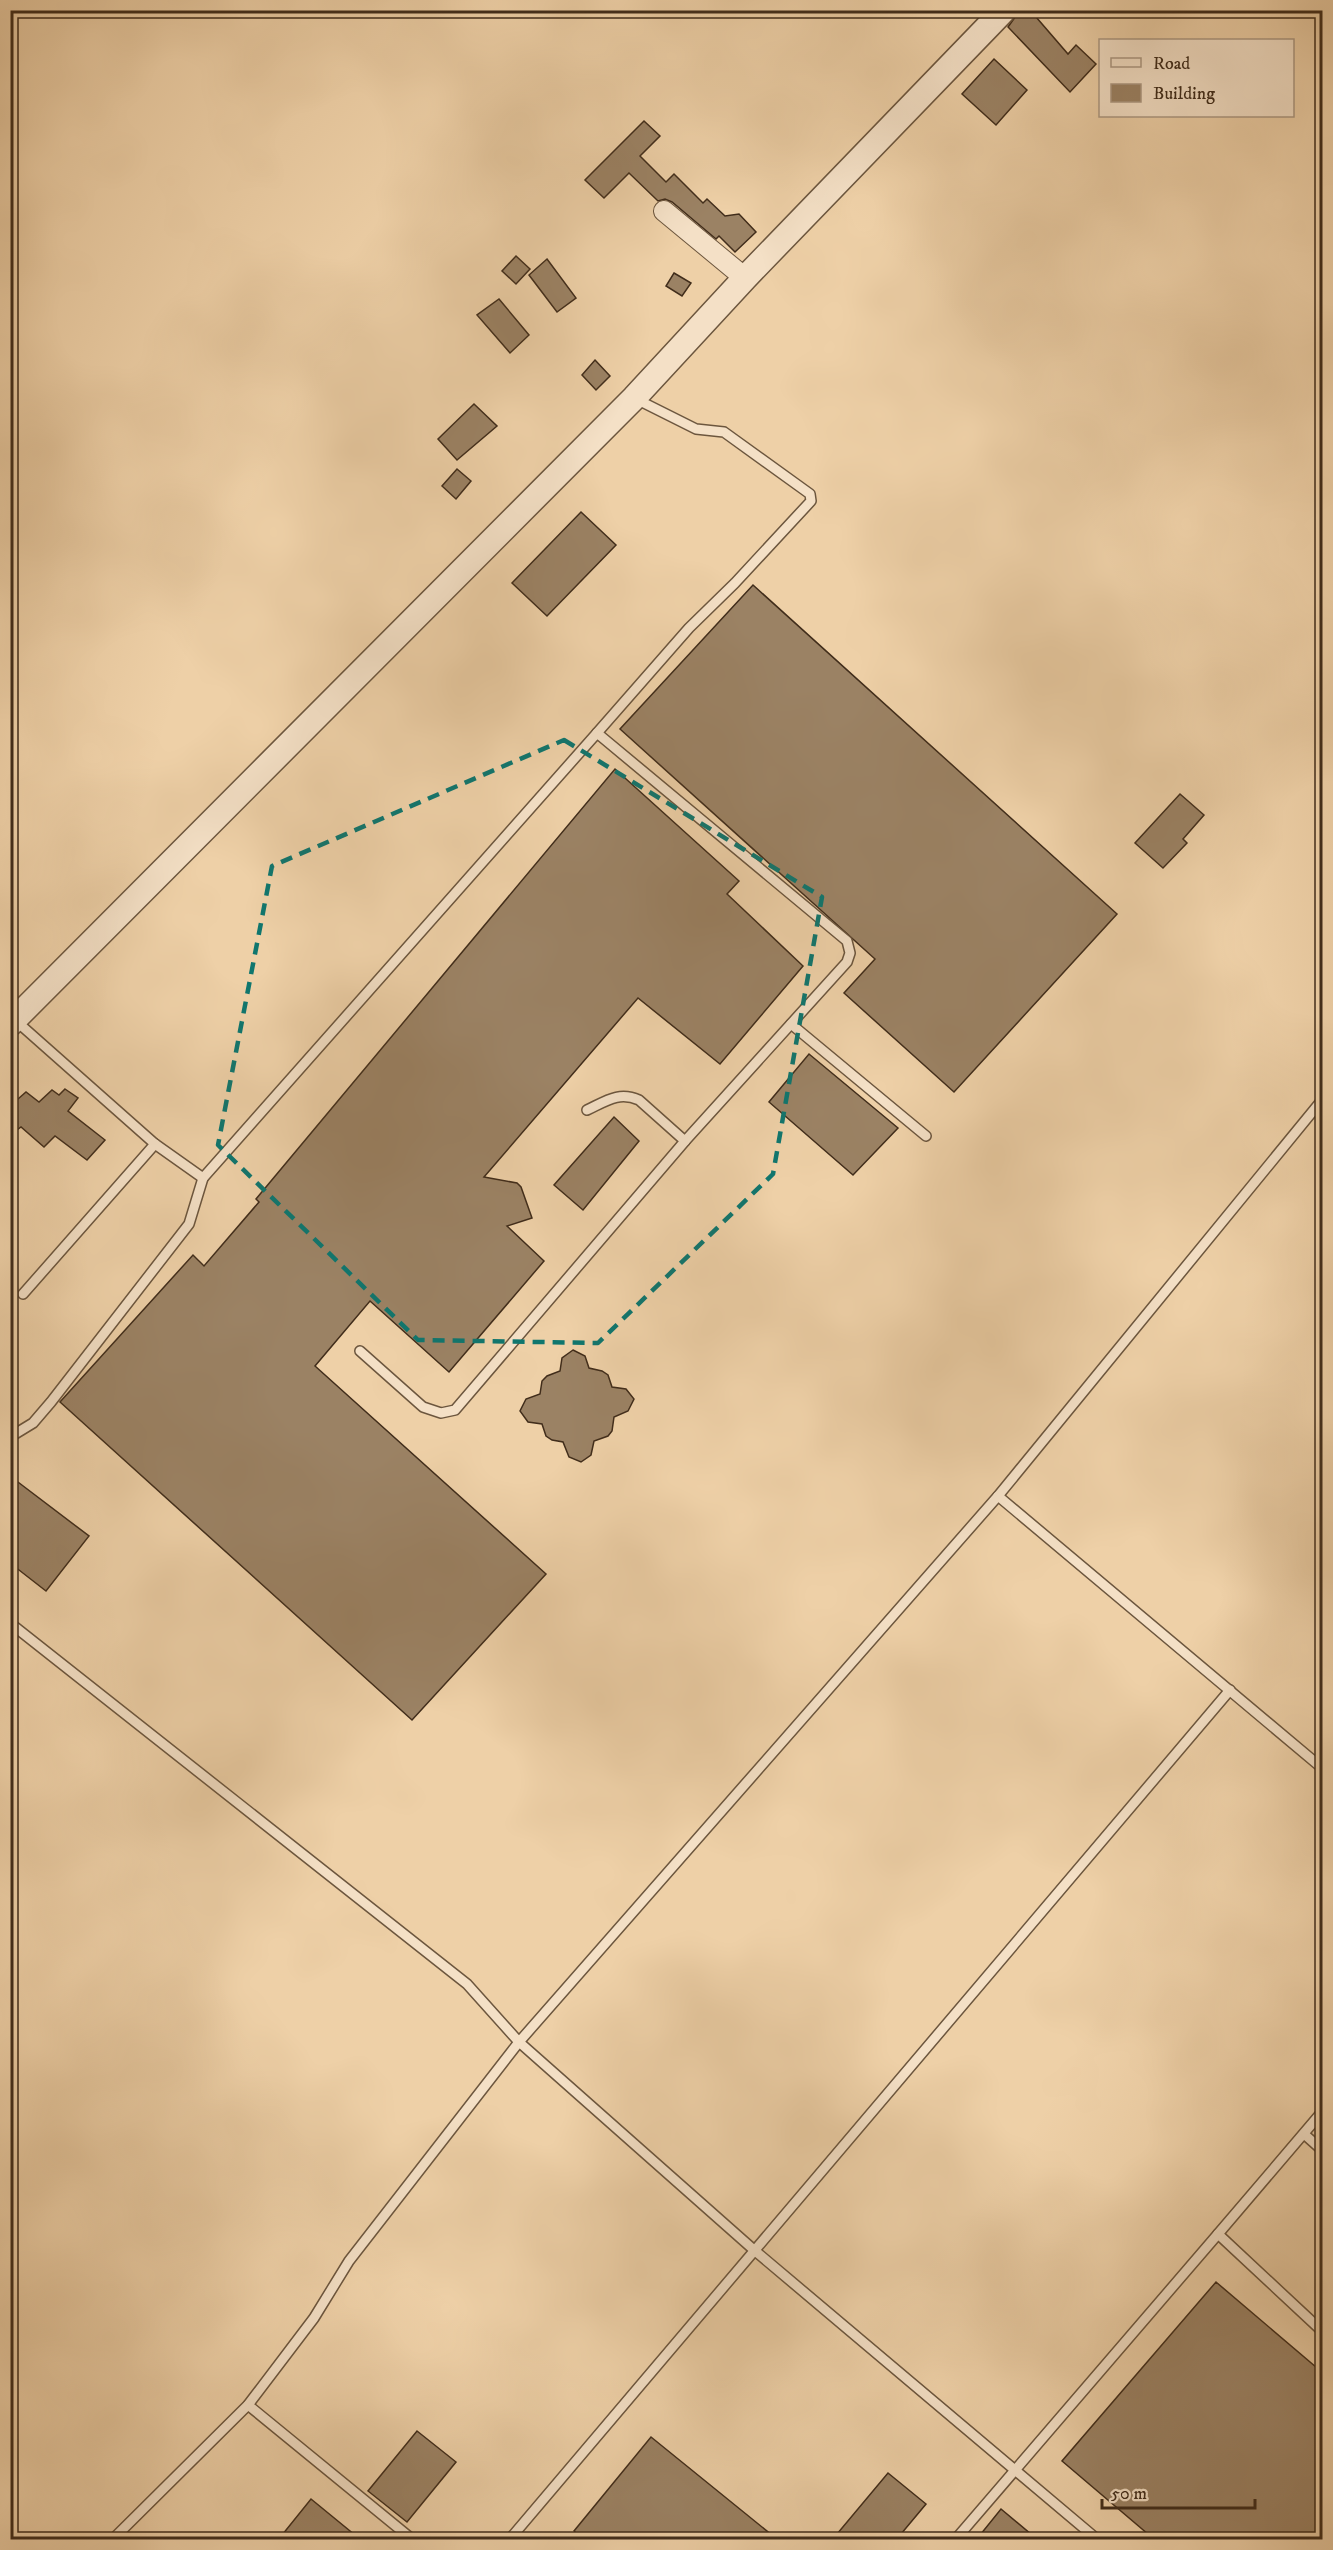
<svg xmlns="http://www.w3.org/2000/svg" width="1333" height="2550" font-family="'IM FELL DW Pica',serif">
	<style>
		.building { fill: #9b8264; stroke: #412d1b; stroke-width: 1.5 }
		.lines { fill: none; stroke-linecap: round; stroke-linejoin: round }
		.service-casing { stroke: #6c563e; stroke-width: 12 }
		.minor-casing { stroke: #6c563e; stroke-width: 22 }
		.tertiary-casing { stroke: #6c563e; stroke-width: 27 }
		.service { stroke: #f4e0c6; stroke-width: 9 }
		.minor { stroke: #f4e0c6; stroke-width: 20 }
		.tertiary { stroke: #f4e0c6; stroke-width: 24 }
		.marked { fill: none; stroke: #0f766e; stroke-width: 4.5; stroke-dasharray: 12 8; stroke-linejoin: round }
	</style>
	<rect width="100%" height="100%" fill="#eed0a7"/>
	<filter id="stains"><feTurbulence type="fractalNoise" baseFrequency=".00333" numOctaves="4"/><feColorMatrix values="0 0 0 0 .2 0 0 0 0 .09 0 0 0 0 .02 0 0 0 .5 -.17"/></filter>
	<radialGradient id="worn" r=".72"><stop offset=".6" stop-color="#630" stop-opacity="0"/><stop offset="1" stop-color="#630" stop-opacity=".3"/></radialGradient>
	<!-- building -->
	<g class="building">
		<path d="M 1020,10 L 1030,10 L 1068,54 L 1076,45 L 1096,64 L 1070,92 L 1008,27 Z"/>
		<path d="M 994,59 L 1027,90 L 996,125 L 962,94 Z"/>
		<path d="M 644,121 L 660,136 L 640,156 L 666,182 L 674,174 L 703,203 L 707,199 L 725,216 L 739,214 L 756,232 L 735,252 L 719,236 L 716,239 L 672,202 L 665,199 L 658,201 L 629,173 L 604,198 L 585,180 Z"/>
		<path d="M 516,256 L 530,269 L 516,284 L 502,271 Z"/>
		<path d="M 547,259 L 576,298 L 557,312 L 529,275 Z"/>
		<path d="M 674,273 L 691,283 L 682,296 L 666,286 Z"/>
		<path d="M 499,299 L 529,335 L 510,353 L 477,315 Z"/>
		<path d="M 595,360 L 610,376 L 596,390 L 582,375 Z"/>
		<path d="M 474,404 L 497,426 L 457,460 L 438,439 Z"/>
		<path d="M 457,469 L 471,481 L 456,499 L 442,486 Z"/>
		<path d="M 581,512 L 616,545 L 547,616 L 512,583 Z"/>
		<path d="M 753,585 L 1117,914 L 954,1092 L 844,993 L 875,959 L 620,729 Z"/>
		<path d="M 615,769 L 739,881 L 727,894 L 803,966 L 720,1064 L 638,998 L 484,1177 L 517,1183 L 521,1187 L 532,1218 L 507,1226 L 544,1261 L 449,1372 L 370,1301 L 315,1366 L 546,1574 L 412,1720 L 60,1402 L 193,1255 L 204,1266 L 259,1202 L 256,1199 Z"/>
		<path d="M 1180,794 L 1204,815 L 1183,839 L 1187,843 L 1163,868 L 1135,843 Z"/>
		<path d="M 809,1054 L 898,1128 L 853,1175 L 769,1102 Z"/>
		<path d="M 65,1089 L 78,1098 L 68,1111 L 105,1140 L 87,1160 L 55,1136 L 44,1147 L 21,1127 L 10,1135 L 10,1106 L 26,1092 L 39,1102 L 52,1090 L 59,1095 Z"/>
		<path d="M 614,1117 L 639,1141 L 583,1210 L 554,1185 Z"/>
		<path d="M 573,1350 L 585,1356 L 589,1368 L 602,1371 L 608,1375 L 612,1387 L 626,1389 L 634,1399 L 628,1411 L 614,1417 L 612,1431 L 608,1436 L 594,1441 L 591,1455 L 581,1462 L 569,1457 L 563,1442 L 552,1440 L 546,1436 L 542,1424 L 528,1422 L 520,1411 L 526,1399 L 540,1394 L 542,1381 L 547,1376 L 560,1371 L 562,1358 Z"/>
		<path d="M 10,1476 L 89,1536 L 46,1591 L 10,1563 Z"/>
		<path d="M 1216,2282 L 1323,2373 L 1323,2540 L 1155,2540 L 1062,2461 Z"/>
		<path d="M 417,2431 L 456,2462 L 407,2522 L 368,2491 Z"/>
		<path d="M 651,2437 L 778,2540 L 584,2540 L 574,2531 Z"/>
		<path d="M 888,2473 L 926,2504 L 896,2540 L 832,2540 Z"/>
		<path d="M 311,2499 L 361,2540 L 278,2540 Z"/>
		<path d="M 1001,2509 L 1038,2540 L 976,2540 Z"/>
	</g>
	<g class="lines">
		<!-- service casing -->
		<g class="service-casing">
			<g id="service">
				<path d="M 597,733 L 689,628 L 735,583 L 811,501 L 810,494 L 724,432 L 696,429 L 636,399"/>
				<path d="M 15,1020 L 155,1144 L 203,1178 L 597,733 L 847,941 L 850,953 L 847,962 L 685,1141 L 455,1410 L 441,1413 L 423,1407 L 360,1351"/>
				<path d="M 791,1024 L 926,1136"/>
				<path d="M 587,1110 C 606,1101 619,1091 639,1100 L 685,1141"/>
				<path d="M 23,1294 L 155,1144"/>
				<path d="M 10,1437 L 33,1423 L 51,1402 L 189,1224 L 203,1178"/>
				<path d="M 998,1496 L 1322,1768"/>
				<path d="M 10,1623 L 467,1984 L 519,2042 L 754,2250 L 1098,2540"/>
				<path d="M 1304,2134 L 1322,2150"/>
				<path d="M 1218,2234 L 1322,2112"/>
				<path d="M 248,2405 L 413,2540"/>
				<path d="M 112,2540 L 248,2405 L 314,2318 L 349,2261 L 519,2042 L 998,1496 L 1322,1100"/>
				<path d="M 509,2540 L 1230,1690"/>
				<path d="M 955,2540 L 1218,2234 L 1322,2331"/>
			</g>
		</g>
		<!-- minor casing -->
		<g class="minor-casing">
			<path id="minor" d="M 664,211 L 745,278"/>
		</g>
		<!-- tertiary casing -->
		<g class="tertiary-casing">
			<path id="tertiary" d="M 10,1024 L 634,398 L 745,278 L 1004,10"/>
		</g>
		<!-- service -->
		<use href="#service" class="service"/>
		<!-- minor -->
		<use href="#minor" class="minor"/>
		<!-- tertiary -->
		<use href="#tertiary" class="tertiary"/>
	</g>
	<!-- marked area -->
	<path class="marked" d="M 564,740 L 822,897 L 773,1174 L 598,1343 L 418,1340 L 218,1145 L 272,866 Z"/>
	<!-- margin -->
	<rect width="1333" height="2550" fill="none" stroke="#eed0a7" stroke-width="36"/>
	<rect x="12" y="12" width="1309" height="2526" fill="none" stroke="#412d1b" stroke-width="3"/>
	<rect x="18" y="18" width="1297" height="2514" fill="none" stroke="#412d1b" stroke-width="1.5"/>
	<!-- legend -->
	<rect x="1099" y="39" width="195" height="78" fill="#f4e0c6" stroke="#ac9882" stroke-width="1.5"/>
	<rect x="1111" y="58" width="30" height="9" fill="#f4e0c6" stroke="#ac9882" stroke-width="1.5"/>
	<text x="1153" y="69" font-size="18" fill="#412d1b">Road</text>
	<rect x="1111" y="84" width="30" height="18" fill="#9b8264" stroke="#ac9882" stroke-width="1.5"/>
	<text x="1153" y="99" font-size="18" fill="#412d1b">Building</text>
	<!-- scale -->
	<path d="M1102 2499v9h153v-9" fill="none" stroke="#412d1b" stroke-width="3"/>
	<text x="1111" y="2499" font-size="18" fill="#412d1b" stroke="#f4e0c6" stroke-width="4.5" paint-order="stroke">50 m</text>
	<rect width="100%" height="100%" filter="url(#stains)"/>
	<rect width="100%" height="100%" fill="url(#worn)"/>
</svg>
